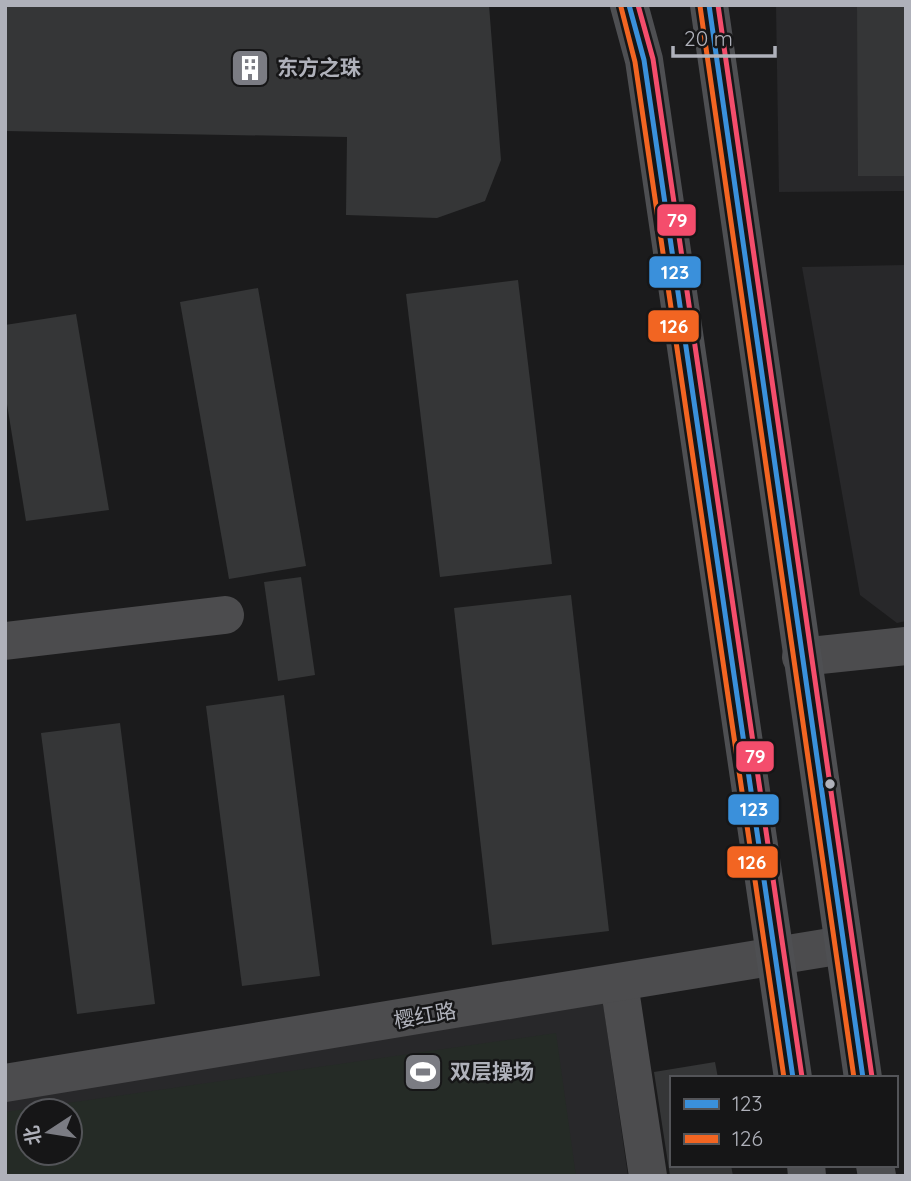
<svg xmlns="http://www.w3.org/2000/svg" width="911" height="1181" font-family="Quicksand,'Noto Sans SC',sans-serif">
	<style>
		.built { fill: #28282a; fill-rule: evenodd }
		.pitch { fill: #252b26; fill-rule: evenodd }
		.building { fill: #353637 }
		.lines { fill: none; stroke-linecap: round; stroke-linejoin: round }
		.minor { stroke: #4c4c4e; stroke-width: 38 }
		.major { stroke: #4e4f52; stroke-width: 38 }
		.bus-1-casing { stroke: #161617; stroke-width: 10 }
		.bus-2-casing { stroke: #161617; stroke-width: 10 }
		.bus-3-casing { stroke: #161617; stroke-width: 10 }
		.bus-1 { stroke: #3a90db; stroke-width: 5 }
		.bus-2 { stroke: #f26522; stroke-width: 5 }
		.bus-3 { stroke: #f44d6c; stroke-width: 5 }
		.bus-dot { fill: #afb1ba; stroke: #161617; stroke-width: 2.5 }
		.labels { text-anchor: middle; stroke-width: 5; stroke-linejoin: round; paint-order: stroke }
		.poi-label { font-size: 21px; font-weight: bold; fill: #afb1ba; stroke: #161617; text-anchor: start }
		.street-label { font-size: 21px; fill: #afb1ba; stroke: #161617 }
		.line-badge { stroke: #161617; stroke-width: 2.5 }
		.badge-label { font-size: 19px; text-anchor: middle; font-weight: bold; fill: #fff }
	</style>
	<rect width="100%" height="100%" fill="#1b1b1c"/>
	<!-- built -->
	<g class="built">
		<path d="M 776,5 L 906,5 L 906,191 L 779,192 Z"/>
		<path d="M 906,265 L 906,621 L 897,623 L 860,595 L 802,267 Z"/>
		<path d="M 603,1002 L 628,1176 L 5,1176 L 5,1094 ZM 28,1111 L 70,1111 L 70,1153 L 28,1153 Z"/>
	</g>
	<!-- pitch -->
	<path class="pitch" d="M 556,1033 L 576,1176 L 5,1176 L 5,1112 ZM 28,1111 L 70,1111 L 70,1153 L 28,1153 Z"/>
	<!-- building -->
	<g class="building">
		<path d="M 5,5 L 489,5 L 501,160 L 485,201 L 437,218 L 346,215 L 347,137 L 5,131 Z"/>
		<path d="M 857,5 L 906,5 L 906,176 L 858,176 Z"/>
		<path d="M 518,280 L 552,564 L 440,577 L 406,294 Z"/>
		<path d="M 258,288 L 306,566 L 229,579 L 180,302 Z"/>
		<path d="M 76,314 L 109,510 L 26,521 L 5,392 L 5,325 Z"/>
		<path d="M 301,577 L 315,675 L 278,681 L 264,582 Z"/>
		<path d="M 571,595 L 609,931 L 492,945 L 454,608 Z"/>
		<path d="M 284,695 L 320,976 L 242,986 L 206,706 Z"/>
		<path d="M 120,723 L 155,1004 L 77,1014 L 41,733 Z"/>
		<path d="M 715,1062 L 718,1078 L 671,1078 L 671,1165 L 731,1165 L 733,1176 L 670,1176 L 654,1072 Z"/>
	</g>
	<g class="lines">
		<!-- minor -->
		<g class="minor">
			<path d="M 5,641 L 225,615"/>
			<path d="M 801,657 L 906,646"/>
			<path d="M 619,983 L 648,1176"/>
			<path d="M 5,1083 L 843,945"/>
		</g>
		<!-- major -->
		<g class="major">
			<path d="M 629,5 L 644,60 L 793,1078"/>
			<path d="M 709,5 L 863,1078"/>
			<path d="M 806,1165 L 807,1176"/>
			<path d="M 875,1165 L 877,1176"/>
		</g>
		<!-- bus-1 casing -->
		<g class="bus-1-casing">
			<g id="bus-1">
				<path d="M 629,5 L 644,60 L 793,1078"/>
				<path d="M 709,5 L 863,1078"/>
			</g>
		</g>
		<!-- bus-2 casing -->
		<g class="bus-2-casing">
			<g id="bus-2">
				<path d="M 700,6 L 854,1078"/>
				<path d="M 621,7 L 635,62 L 784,1078"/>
			</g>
		</g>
		<!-- bus-3 casing -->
		<g class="bus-3-casing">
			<g id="bus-3">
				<path d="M 638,5 L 653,59 L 802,1077"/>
				<path d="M 718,5 L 872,1077"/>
			</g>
		</g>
		<!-- bus-1 -->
		<use href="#bus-1" class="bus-1"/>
		<!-- bus-2 -->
		<use href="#bus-2" class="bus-2"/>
		<!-- bus-3 -->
		<use href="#bus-3" class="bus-3"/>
	</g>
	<!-- icons -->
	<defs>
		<g id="building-square" transform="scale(2.0125)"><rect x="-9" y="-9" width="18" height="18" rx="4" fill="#7b7c83" stroke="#161617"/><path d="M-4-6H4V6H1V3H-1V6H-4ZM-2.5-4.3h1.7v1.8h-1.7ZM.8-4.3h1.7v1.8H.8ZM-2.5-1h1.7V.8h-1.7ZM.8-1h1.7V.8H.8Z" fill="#fff"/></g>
		<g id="stadium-square" transform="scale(2.0125)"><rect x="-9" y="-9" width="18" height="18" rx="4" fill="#7b7c83" stroke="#161617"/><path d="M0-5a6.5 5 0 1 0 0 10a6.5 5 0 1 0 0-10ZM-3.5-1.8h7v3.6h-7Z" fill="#fff"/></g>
	</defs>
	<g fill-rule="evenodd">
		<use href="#building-square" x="250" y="68"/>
		<use href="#stadium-square" x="423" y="1072"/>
	</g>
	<!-- markers -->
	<circle class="bus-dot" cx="830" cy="784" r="6"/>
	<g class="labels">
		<!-- poi labels -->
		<g class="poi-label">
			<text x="277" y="75">东方之珠</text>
			<text x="450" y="1079">双层操场</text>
		</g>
		<!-- street labels -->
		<g class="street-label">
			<text transform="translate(425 1016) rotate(-10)" y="7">樱红路</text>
		</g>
	</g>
	<g class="line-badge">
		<rect x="656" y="203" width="41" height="34" rx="7" fill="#f44d6c"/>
		<rect x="648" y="255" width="54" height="34" rx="7" fill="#3a90db"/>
		<rect x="647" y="309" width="53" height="34" rx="7" fill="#f26522"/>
		<rect x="735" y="740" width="40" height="33" rx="7" fill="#f44d6c"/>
		<rect x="727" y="793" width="53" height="33" rx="7" fill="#3a90db"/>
		<rect x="726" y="845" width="53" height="34" rx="7" fill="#f26522"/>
	</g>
	<g class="badge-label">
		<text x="677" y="227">79</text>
		<text x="675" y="279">123</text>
		<text x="674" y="333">126</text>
		<text x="755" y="763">79</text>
		<text x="754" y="816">123</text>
		<text x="752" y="869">126</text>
	</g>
	<!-- border -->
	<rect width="911" height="1181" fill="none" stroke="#afb1ba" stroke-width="14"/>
	<!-- legend -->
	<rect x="670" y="1076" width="228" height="91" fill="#161617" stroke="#535458" stroke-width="2"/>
	<rect x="684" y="1099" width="35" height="10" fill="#3a90db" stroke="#535458" stroke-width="2"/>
	<text x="732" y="1111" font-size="21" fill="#afb1ba">123</text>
	<rect x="684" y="1134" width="35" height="10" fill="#f26522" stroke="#535458" stroke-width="2"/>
	<text x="732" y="1146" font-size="21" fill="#afb1ba">126</text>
	<!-- north arrow -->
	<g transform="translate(49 1132) rotate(258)"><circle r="33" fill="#161617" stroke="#535458" stroke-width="2"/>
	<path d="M0-5L12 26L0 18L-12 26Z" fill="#7b7c83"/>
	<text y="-10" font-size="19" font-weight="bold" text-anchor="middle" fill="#afb1ba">北</text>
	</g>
	<!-- scale -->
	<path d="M673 46v10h102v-10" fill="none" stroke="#afb1ba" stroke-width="3.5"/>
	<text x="684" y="46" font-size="21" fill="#afb1ba" stroke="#161617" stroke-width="5" paint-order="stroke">20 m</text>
</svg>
